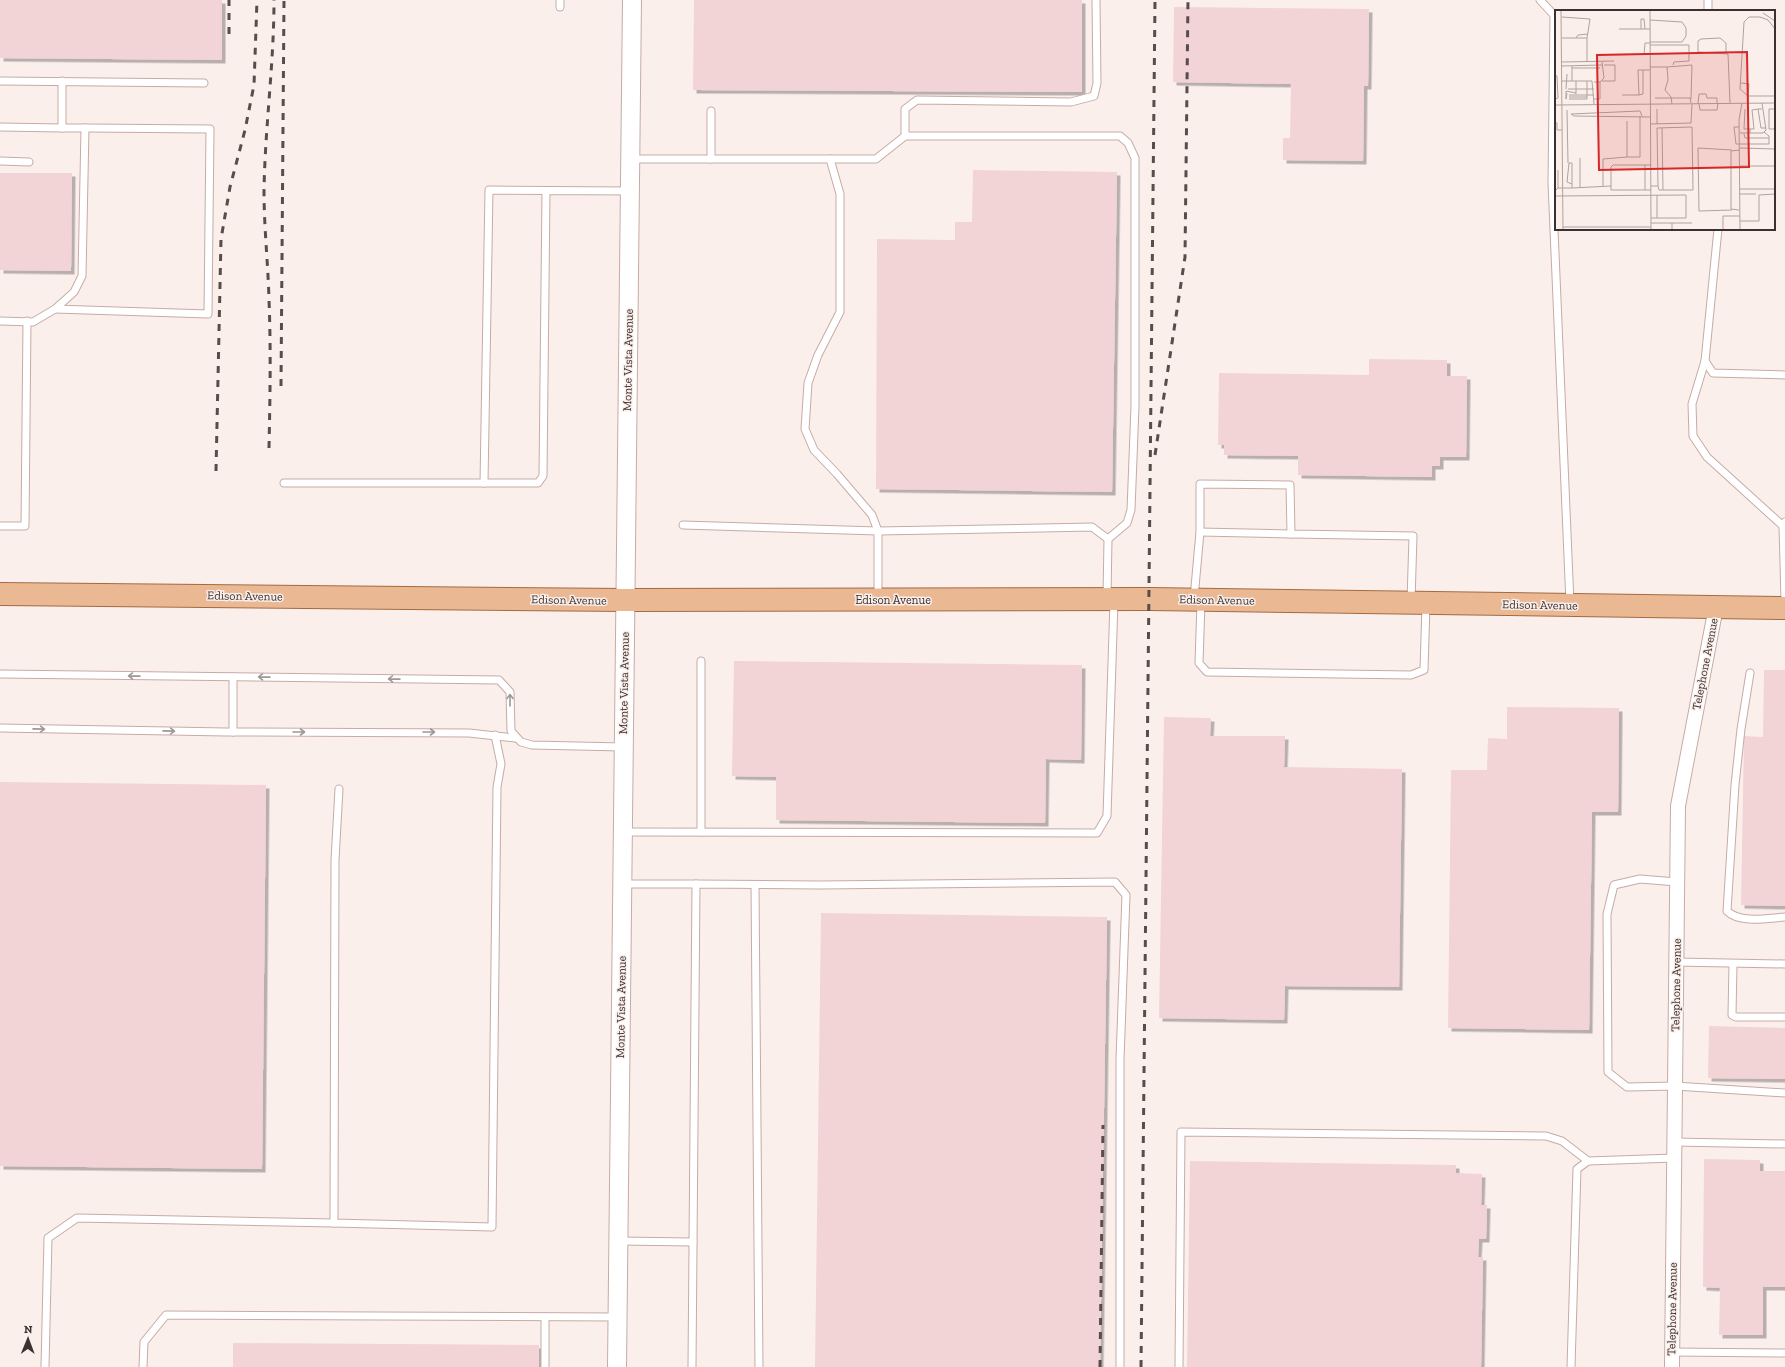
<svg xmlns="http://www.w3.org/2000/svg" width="1785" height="1367" font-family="'Zilla Slab',serif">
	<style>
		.building { fill: #f2d4d7; filter: url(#shadow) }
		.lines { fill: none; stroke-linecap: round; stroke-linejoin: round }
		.service-casing { stroke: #c7aba5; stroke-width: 9 }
		.minor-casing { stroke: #c7aba5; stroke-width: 16 }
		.tertiary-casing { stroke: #c7aba5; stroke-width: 20 }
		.primary-casing { stroke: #a46a41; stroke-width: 24 }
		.service { stroke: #fff; stroke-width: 7 }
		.minor { stroke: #fff; stroke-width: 14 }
		.tertiary { stroke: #fff; stroke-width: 18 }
		.primary { stroke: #eab893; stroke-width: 22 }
		.rail { stroke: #584d4a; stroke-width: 3; stroke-dasharray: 7 7; stroke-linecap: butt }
		.oneway { stroke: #9e9896 }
		.labels { text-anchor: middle; stroke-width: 3; stroke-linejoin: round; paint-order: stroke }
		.street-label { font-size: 12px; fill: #3c312e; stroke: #fbefec }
		.inset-road { fill: none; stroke: #afa3a0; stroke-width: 1 }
		.view { fill: #d62828; fill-opacity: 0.15; stroke: #d62828; stroke-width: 2 }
		.inset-edge { fill: none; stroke: #3c312e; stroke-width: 2 }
	</style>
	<defs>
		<filter id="shadow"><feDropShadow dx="3.5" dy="3.5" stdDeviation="0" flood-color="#0004"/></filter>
	</defs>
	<rect width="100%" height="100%" fill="#fbefec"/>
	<!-- building -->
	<g class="building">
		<path d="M 0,0 L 222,0 L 222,60 L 0,58 Z"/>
		<path d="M 694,0 L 1082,0 L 1082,92 L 693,90 Z"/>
		<path d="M 1174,7 L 1369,9 L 1368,86 L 1364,86 L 1363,161 L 1283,160 L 1283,138 L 1290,138 L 1291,84 L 1173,82 Z"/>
		<path d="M 973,170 L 1117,172 L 1112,492 L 876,489 L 877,239 L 955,240 L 955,222 L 972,222 Z"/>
		<path d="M 0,173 L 72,173 L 71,271 L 0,270 Z"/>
		<path d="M 1369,359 L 1447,360 L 1447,376 L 1467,376 L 1466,457 L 1440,457 L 1440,466 L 1432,466 L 1432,477 L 1298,475 L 1298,456 L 1224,455 L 1224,445 L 1218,445 L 1219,373 L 1369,375 Z"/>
		<path d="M 734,661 L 1082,665 L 1081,760 L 1046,759 L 1045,823 L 776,820 L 776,777 L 732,776 Z"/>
		<path d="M 1764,670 L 1785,670 L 1785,906 L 1741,905 L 1744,736 L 1763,737 Z"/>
		<path d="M 1507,707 L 1619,708 L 1618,812 L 1592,812 L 1589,1030 L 1448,1028 L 1451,770 L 1487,770 L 1488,738 L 1507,739 Z"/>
		<path d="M 1164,717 L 1211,718 L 1210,736 L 1285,736 L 1284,767 L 1402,769 L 1399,987 L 1285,986 L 1284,1020 L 1159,1018 Z"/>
		<path d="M 0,782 L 266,785 L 262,1169 L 0,1166 Z"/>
		<path d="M 821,913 L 1107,917 L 1100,1367 L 815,1367 Z"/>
		<path d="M 1709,1026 L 1785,1028 L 1785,1079 L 1708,1078 Z"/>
		<path d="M 1704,1159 L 1760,1160 L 1760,1171 L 1785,1171 L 1785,1287 L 1763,1287 L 1763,1335 L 1719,1335 L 1720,1288 L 1703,1287 Z"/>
		<path d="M 1190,1161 L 1456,1165 L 1456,1173 L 1482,1174 L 1481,1205 L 1487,1205 L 1486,1239 L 1479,1239 L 1478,1257 L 1483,1257 L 1481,1367 L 1187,1367 Z"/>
		<path d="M 233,1343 L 539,1345 L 539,1367 L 233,1367 Z"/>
	</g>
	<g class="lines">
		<!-- service casing -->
		<g class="service-casing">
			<g id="service">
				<path d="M 1540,0 L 1554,15 L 1552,183 L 1570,603"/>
				<path d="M 560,7 L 560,0"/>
				<path d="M 1708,11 L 1708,0"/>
				<path d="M 0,81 L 204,83"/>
				<path d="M 0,127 L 62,128"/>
				<path d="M 905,136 L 905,109 L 917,100 L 1071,102 L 1094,96 L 1097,83 L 1096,0"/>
				<path d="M 630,159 L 830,159 L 840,194 L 840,312 L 818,355 L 808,383 L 805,429 L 814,450 L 837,474 L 872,515 L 878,531 L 878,598"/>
				<path d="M 711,159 L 711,111"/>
				<path d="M 830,159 L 876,159 L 905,136 L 1120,136 L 1128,143 L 1135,158 L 1135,406 L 1131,510 L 1127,523 L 1108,539"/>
				<path d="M 0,161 L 29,162"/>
				<path d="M 546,191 L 543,476 L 538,483 L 484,483 L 489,190 L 629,191"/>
				<path d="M 1718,229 L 1705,361 L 1692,404 L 1693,436 L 1707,457 L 1783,526 L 1785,522"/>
				<path d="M 55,309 L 208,314 L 210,129 L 85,128"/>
				<path d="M 0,321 L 33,322 L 55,309 L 74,292 L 82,276 L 85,128 L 62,128 L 62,81"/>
				<path d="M 1705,361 L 1713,373 L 1785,375"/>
				<path d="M 284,483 L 484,483"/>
				<path d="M 683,525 L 878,531 L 1092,527 L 1108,539 L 1107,597"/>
				<path d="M 0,526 L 25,526 L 27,321"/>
				<path d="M 1785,526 L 1783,526 L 1785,601"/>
				<path d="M 1200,532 L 1291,534"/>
				<path d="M 1194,598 L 1200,532 L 1200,484 L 1290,485 L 1291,534 L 1413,536 L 1411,601"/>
				<path d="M 1201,602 L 1199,663 L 1207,672 L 1411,675 L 1424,670 L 1426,605"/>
				<path d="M 1750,673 L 1741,729 L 1735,785 L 1727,911 C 1740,924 1768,918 1785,917"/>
				<path d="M 0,674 L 499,680 L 510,692 L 511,731 L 521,742 L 532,745 L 623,747"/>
				<path d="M 0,728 L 226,732 L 469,733 L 515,738"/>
				<path d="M 233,732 L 233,677"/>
				<path d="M 339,789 L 335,860 L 334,1223 L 492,1227 L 497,787 L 501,764 L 495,735"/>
				<path d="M 623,832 L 1097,833 L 1107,816 L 1114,601"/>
				<path d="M 701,832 L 701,661"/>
				<path d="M 1677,882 L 1640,879 L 1614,885 L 1607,914 L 1608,1072 L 1627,1087 L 1675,1086 L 1785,1093"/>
				<path d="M 622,884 L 696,884"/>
				<path d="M 755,885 L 759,1367"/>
				<path d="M 1676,962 L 1785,964"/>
				<path d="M 1733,964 L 1732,1015 L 1736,1017 L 1785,1017"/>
				<path d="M 1674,1142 L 1785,1144"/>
				<path d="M 619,1241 L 693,1242"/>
				<path d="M 1672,1352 L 1785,1353"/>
				<path d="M 45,1367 L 48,1238 L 77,1218 L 334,1223"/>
				<path d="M 143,1367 L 144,1342 L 166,1315 L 618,1317"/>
				<path d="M 545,1367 L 545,1317"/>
				<path d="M 692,1367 L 696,884 L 820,885 L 1115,882 L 1126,895 L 1120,1059 L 1120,1367"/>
				<path d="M 1179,1367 L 1181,1132 L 1546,1136 L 1562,1141 L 1588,1161"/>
				<path d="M 1571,1367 L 1577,1169 L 1588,1161 L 1674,1158"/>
			</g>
		</g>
		<!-- minor casing -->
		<g class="minor-casing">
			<path id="minor" d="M 1672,1367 L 1678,806 L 1716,607"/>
		</g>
		<!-- tertiary casing -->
		<g class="tertiary-casing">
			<path id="tertiary" d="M 617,1367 L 632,0"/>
		</g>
		<!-- primary casing -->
		<g class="primary-casing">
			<path id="primary" d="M 0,594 L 625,600 L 1150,599 L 1785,608"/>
		</g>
		<!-- service -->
		<use href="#service" class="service"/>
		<!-- minor -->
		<use href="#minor" class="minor"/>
		<!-- tertiary -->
		<use href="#tertiary" class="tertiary"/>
		<!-- primary -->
		<use href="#primary" class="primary"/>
		<!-- rail -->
		<g class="rail">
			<path d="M 229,34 L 229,0"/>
			<path d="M 281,386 L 284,0"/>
			<path d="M 269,448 C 270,399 271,349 269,300 C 268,263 264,227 264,191 C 265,127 274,64 274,0"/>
			<path d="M 1155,455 L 1185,257 L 1188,0"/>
			<path d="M 216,471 L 221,239 L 230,187 L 245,130 L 254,85 L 257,0"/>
			<path d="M 1100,1367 L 1103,1125"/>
			<path d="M 1141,1367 L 1155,0"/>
		</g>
	</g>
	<!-- one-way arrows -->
	<defs><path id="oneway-shaft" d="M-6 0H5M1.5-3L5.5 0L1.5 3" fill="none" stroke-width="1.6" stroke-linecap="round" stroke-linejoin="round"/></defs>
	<g class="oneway">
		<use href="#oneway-shaft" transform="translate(134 676) rotate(-179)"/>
		<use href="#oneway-shaft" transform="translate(264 677) rotate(-179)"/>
		<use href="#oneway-shaft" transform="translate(394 679) rotate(-179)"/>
		<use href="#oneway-shaft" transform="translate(510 700) rotate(-90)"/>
		<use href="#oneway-shaft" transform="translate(39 729) rotate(1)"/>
		<use href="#oneway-shaft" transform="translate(169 731) rotate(1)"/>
		<use href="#oneway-shaft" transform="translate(299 732)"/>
		<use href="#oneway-shaft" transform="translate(429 732)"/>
	</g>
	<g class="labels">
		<!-- street labels -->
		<g class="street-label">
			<text transform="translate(628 360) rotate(-89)" y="4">Monte Vista Avenue</text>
			<text transform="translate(245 596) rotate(1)" y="4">Edison Avenue</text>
			<text transform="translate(569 600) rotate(1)" y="4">Edison Avenue</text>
			<text x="893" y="604">Edison Avenue</text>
			<text transform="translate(1217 600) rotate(1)" y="4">Edison Avenue</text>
			<text transform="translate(1540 605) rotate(1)" y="4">Edison Avenue</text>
			<text transform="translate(1705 664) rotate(-79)" y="4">Telephone Avenue</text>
			<text transform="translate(624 683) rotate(-89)" y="4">Monte Vista Avenue</text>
			<text transform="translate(1676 985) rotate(-89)" y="4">Telephone Avenue</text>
			<text transform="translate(621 1007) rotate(-89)" y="4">Monte Vista Avenue</text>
			<text transform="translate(1672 1309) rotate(-89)" y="4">Telephone Avenue</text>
		</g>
	</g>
	<!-- overview -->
	<g transform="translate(1555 10)">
		<rect width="220" height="220" fill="#fbefec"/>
		<path class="inset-road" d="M 6,0 L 8,220M 95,0 L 96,220M 101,0 L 134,0M 146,0 L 197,0M 208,3 L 220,11M 7,7 L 35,9 L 32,28M 95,10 L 127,12 L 131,18 L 131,26 L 127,32 L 95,32M 64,19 L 95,19M 86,19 L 86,9 L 89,9 L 90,19M 7,28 L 32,28 L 32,52M 21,28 L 23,25 L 33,24M 95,35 L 134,35 L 134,51 L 119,52 L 118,55M 171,42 L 171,33 L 165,28 L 146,29 L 143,31 L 143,42 L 173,44 L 175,93M 89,45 L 90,33 L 95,33M 7,52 L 59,51M 7,56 L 47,55M 17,56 L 17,71M 95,57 L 112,57 L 113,70 L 110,80 L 116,87 L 117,94M 112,57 L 137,55 L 136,89M 17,58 L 45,58M 88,60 L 88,84 L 84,85 L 83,60 L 95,60M 0,65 L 2,66 L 3,88 L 0,89M 7,71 L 37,71 L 39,94M 21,71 L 21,84M 47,71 L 60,71 L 60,55 L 49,55M 39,72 L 45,72 L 49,68 L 47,52M 186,73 L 194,74 L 193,86 L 185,79 L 189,12 L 194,7 L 205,7 L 213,10 L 220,19M 11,79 L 12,64M 13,79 L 39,79M 12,83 L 11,89 L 11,81 L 21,83M 14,85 L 39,85M 67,85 L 84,85M 14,87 L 32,87M 100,88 L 135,88 L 136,93M 14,89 L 32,89 L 32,71M 39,89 L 45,89 L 45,72M 193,93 L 193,86 L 220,86M 143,94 L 144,84 L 151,84 L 152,88 L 162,88 L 162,93M 144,94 L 145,100 L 162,100 L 163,93M 0,95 L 220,93M 102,99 L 102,114M 190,99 L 189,119 L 195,119 L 195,123M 207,99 L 203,99 L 206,118 L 211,118M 220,99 L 214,99 L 214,119 L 220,119M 12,100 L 13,153M 87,106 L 85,101 L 16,104 L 19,106 L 96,107M 72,111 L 72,147 L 85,147 L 85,106M 0,113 L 2,113 L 2,120 L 7,120M 96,114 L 136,113 L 137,94M 184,117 L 179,117 L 181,134 L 214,134 L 214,126 L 209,122M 107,118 L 108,180M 195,119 L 199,119 L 197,100 L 203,99M 185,123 L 208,123 L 211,120 L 207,93M 189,124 L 190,128 L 214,128M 185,138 L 220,139M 25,148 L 25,177M 90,155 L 90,180M 96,155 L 58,155 L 56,157 L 56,180 L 96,180M 185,156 L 220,156M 3,160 L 3,178M 48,176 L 48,149 L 72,147M 96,176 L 103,176 L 102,118 L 137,117 L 138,180 L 104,180 L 103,176M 17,178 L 56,176M 185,179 L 220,179M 0,181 L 3,178 L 17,178 L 17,153 L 14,153 L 12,172 L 17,174M 185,184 L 201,184M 102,185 L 102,208M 0,186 L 131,185 L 131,208 L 96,208M 177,200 L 144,201 L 143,138 L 177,140M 184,200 L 176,199 L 176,141 L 185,140M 185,211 L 204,211 L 204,185 L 220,184M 96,213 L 117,213M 8,217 L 96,217M 117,220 L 117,213 L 137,213M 168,220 L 168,206 L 185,206M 185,220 L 184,110 L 187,93"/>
		<path class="view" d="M 192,42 L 194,157 L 44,160 L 42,45 Z"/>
		<rect width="220" height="220" class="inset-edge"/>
	</g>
	<!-- north arrow -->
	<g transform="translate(28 1339) rotate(1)" stroke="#fbefec" stroke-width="3" paint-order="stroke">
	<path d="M0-3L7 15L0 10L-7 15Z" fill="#3c312e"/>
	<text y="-6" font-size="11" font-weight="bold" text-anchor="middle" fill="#3c312e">N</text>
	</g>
</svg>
